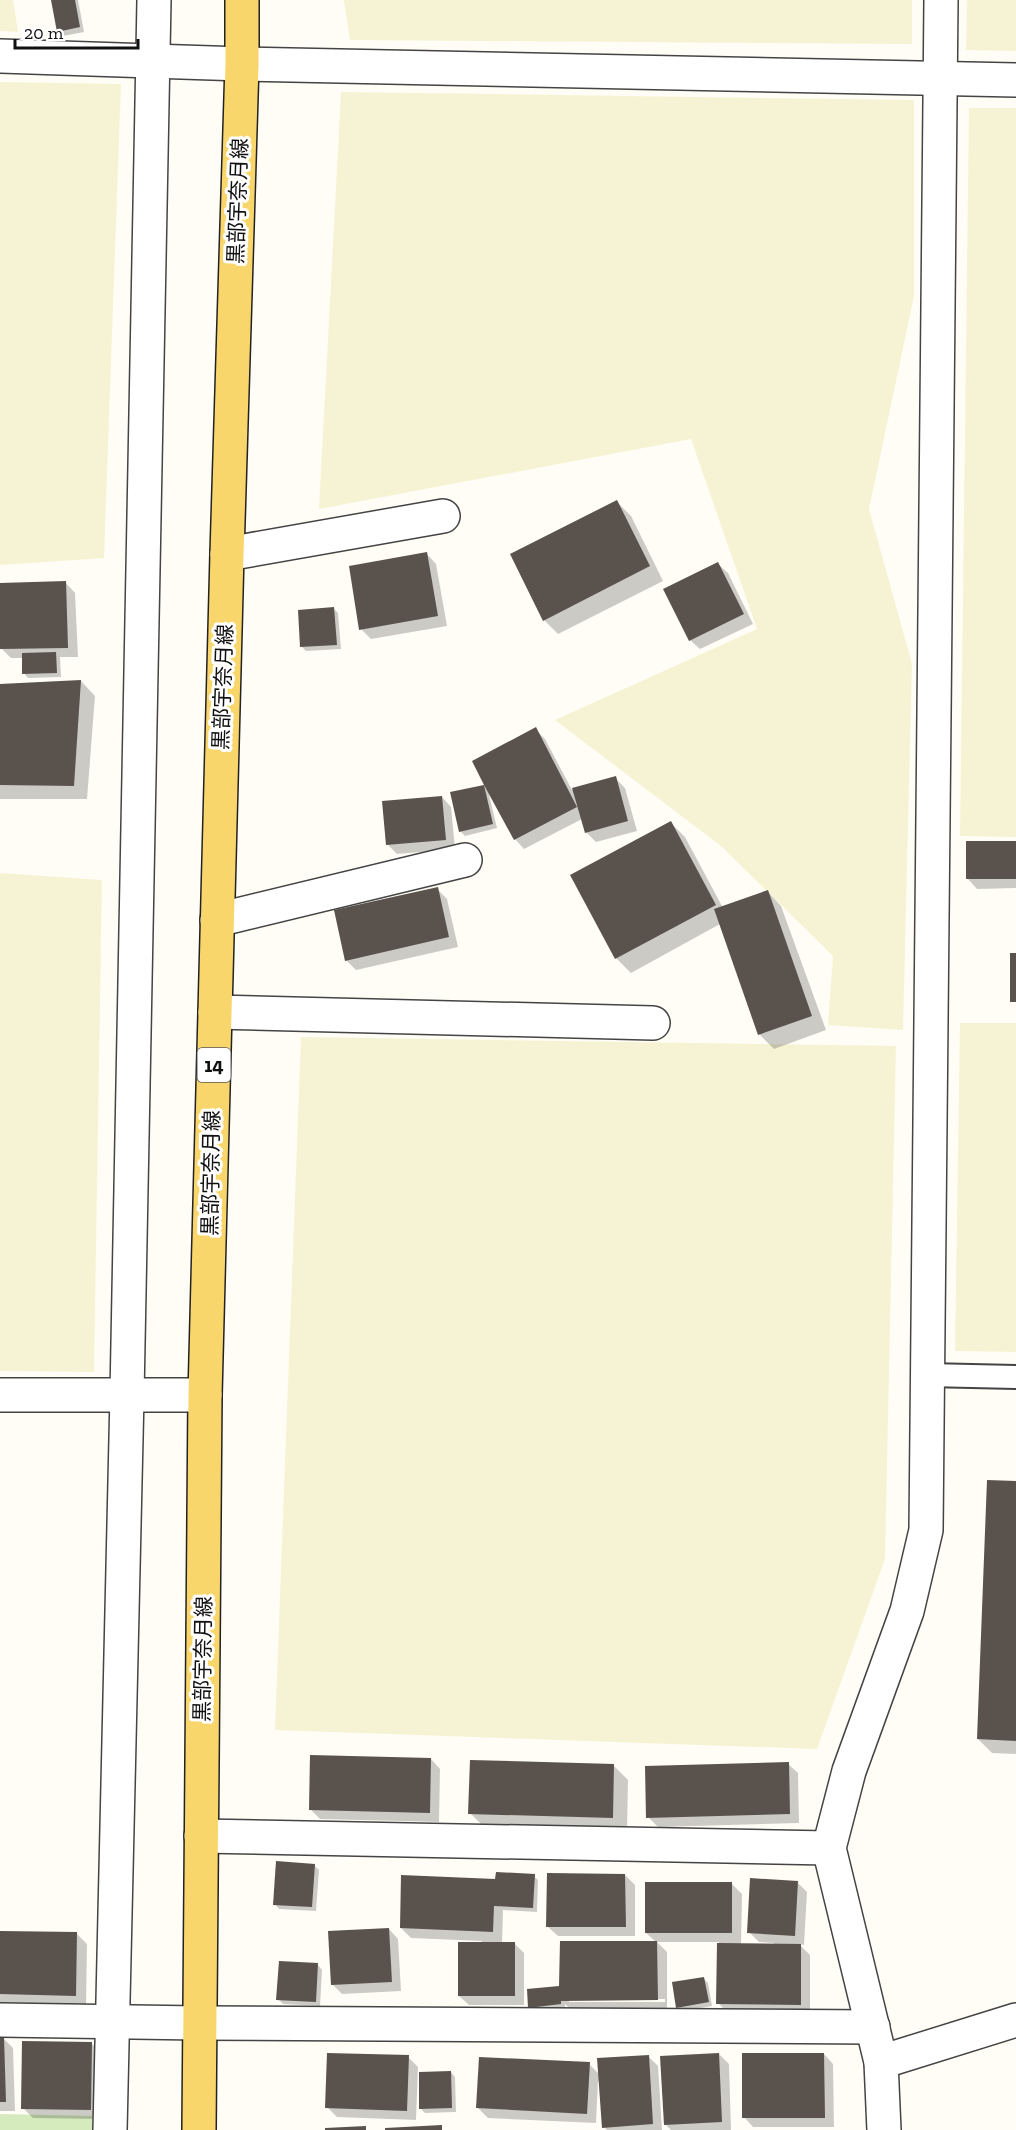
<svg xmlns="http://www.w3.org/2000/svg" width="1016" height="2130" font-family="'Zilla Slab','Noto Sans JP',serif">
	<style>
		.farmland { fill: #f6f3d4 }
		.green { fill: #d5ebbd }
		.shadow { fill: #0003; fill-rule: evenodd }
		.building { fill: #5a524d }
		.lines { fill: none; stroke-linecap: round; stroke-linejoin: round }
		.lane-casing { stroke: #444; stroke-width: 26 }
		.street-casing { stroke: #444; stroke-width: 36 }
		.primary-casing { stroke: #222; stroke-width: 36 }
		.lane { stroke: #fff; stroke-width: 22 }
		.street { stroke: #fff; stroke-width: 33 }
		.primary { stroke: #f9d66b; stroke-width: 33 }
		.labels { text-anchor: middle; stroke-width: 6; stroke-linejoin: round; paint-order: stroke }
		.shield { fill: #fff; stroke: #585858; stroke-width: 1.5 }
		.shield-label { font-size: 20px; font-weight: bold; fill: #111 }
		.street-label { font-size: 21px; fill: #111; stroke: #fff }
	</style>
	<rect width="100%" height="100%" fill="#fffdf5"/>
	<!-- farmland -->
	<g class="farmland">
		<path d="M 0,0 L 13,0 L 18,32 L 0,31 Z"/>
		<path d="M 344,0 L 912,0 L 912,44 L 350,40 Z"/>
		<path d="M 967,0 L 1016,0 L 1016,51 L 966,50 Z"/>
		<path d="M 0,82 L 121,84 L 104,558 L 0,565 Z"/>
		<path d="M 341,92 L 914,100 L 914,296 L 869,509 L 912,664 L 903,1030 L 828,1025 L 833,956 L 721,846 L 555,720 L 757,629 L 691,439 L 319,509 Z"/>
		<path d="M 969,108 L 1016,108 L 1016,837 L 960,836 Z"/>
		<path d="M 0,873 L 102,880 L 94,1372 L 0,1371 Z"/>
		<path d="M 960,1023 L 1016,1023 L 1016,1352 L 955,1351 Z"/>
		<path d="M 301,1037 L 896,1046 L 885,1559 L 817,1749 L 275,1730 Z"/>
	</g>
	<!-- green -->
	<path class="green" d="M 0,2114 L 92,2116 L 92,2130 L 0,2130 Z"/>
	<!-- shadow -->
	<g class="shadow">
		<path d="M 53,0 L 78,0 L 84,32 L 63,36 L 58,31 Z"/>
		<path d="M 617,502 L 631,516 L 663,581 L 558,634 L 544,620 Z"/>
		<path d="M 427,554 L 436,564 L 447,626 L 371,639 L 361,629 Z"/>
		<path d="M 718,564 L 728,573 L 753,624 L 700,649 L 690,640 Z"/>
		<path d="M 66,583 L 75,593 L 78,657 L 60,657 L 61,677 L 28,678 L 24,673 L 23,658 L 11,658 L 1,648 L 0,585 Z"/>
		<path d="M 333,608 L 338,613 L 341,649 L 306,651 L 302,647 Z"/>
		<path d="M 81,681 L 95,696 L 87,799 L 0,799 L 0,685 Z"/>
		<path d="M 535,729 L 545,739 L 572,790 L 615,778 L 625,788 L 637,831 L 596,842 L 586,832 L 582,819 L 524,849 L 515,839 Z"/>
		<path d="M 484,786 L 488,791 L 497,828 L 465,836 L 460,831 Z"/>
		<path d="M 442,797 L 451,807 L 455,849 L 397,854 L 387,844 Z"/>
		<path d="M 671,823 L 685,837 L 723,908 L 767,891 L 781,906 L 826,1030 L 774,1049 L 760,1035 L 720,924 L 631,973 L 616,958 L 572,876 Z"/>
		<path d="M 1016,843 L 1016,888 L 977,889 L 968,879 Z"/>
		<path d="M 437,889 L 447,899 L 458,947 L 356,970 L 346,960 Z"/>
		<path d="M 1016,1482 L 1016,1754 L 992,1753 L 978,1739 Z"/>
		<path d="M 431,1759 L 440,1769 L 439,1822 L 320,1819 L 311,1810 Z"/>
		<path d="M 788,1764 L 798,1773 L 799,1823 L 658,1827 L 648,1817 Z"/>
		<path d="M 614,1766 L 628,1780 L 627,1831 L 484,1827 L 470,1813 Z"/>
		<path d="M 314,1865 L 319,1870 L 316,1911 L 279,1909 L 275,1904 Z"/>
		<path d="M 625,1875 L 635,1885 L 635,1936 L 558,1936 L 548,1927 Z"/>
		<path d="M 534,1876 L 538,1880 L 537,1912 L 503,1910 L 502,1943 L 514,1943 L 524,1953 L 524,2005 L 469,2005 L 459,1996 L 482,1941 L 411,1938 L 401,1928 L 494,1880 Z"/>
		<path d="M 797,1882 L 807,1892 L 804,1945 L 799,1944 L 810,1955 L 810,2014 L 728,2013 L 718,2003 L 719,1942 L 657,1942 L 667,1952 L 667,2010 L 571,2010 L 565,2004 L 565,2008 L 534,2012 L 530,2007 L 559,1987 L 656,1942 L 646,1933 L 732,1884 L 742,1894 L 741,1945 L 774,1945 L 774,1943 L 759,1942 L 749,1932 ZM 569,1999 L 665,1999 L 665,2002 L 569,2002 Z"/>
		<path d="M 389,1929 L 398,1939 L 401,1991 L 342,1994 L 332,1984 Z"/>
		<path d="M 0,1933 L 77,1934 L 87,1944 L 86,2005 L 0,2003 Z"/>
		<path d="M 318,1965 L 322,1970 L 320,2006 L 283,2004 L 278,1999 Z"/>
		<path d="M 703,1978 L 708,1983 L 712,2006 L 682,2011 L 678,2007 Z"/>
		<path d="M 0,2038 L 3,2038 L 13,2048 L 15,2111 L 0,2111 Z"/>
		<path d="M 91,2043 L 101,2053 L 100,2119 L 33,2118 L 23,2108 Z"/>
		<path d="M 719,2054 L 729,2064 L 731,2130 L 671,2130 L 665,2124 Z"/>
		<path d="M 824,2054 L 833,2064 L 834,2127 L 753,2127 L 744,2117 Z"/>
		<path d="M 648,2056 L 658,2066 L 662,2130 L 607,2130 L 604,2127 L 601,2081 L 598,2081 L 596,2123 L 488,2118 L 478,2108 L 589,2064 L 600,2075 Z"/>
		<path d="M 408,2057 L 418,2067 L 416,2120 L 337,2117 L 327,2107 Z"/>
		<path d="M 451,2072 L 455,2077 L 456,2112 L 425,2113 L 421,2109 Z"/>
	</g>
	<!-- building -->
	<g class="building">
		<path d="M 51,0 L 75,0 L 80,27 L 57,32 Z"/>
		<path d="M 617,500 L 650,566 L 543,621 L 510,554 Z"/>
		<path d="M 427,552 L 438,616 L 359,630 L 349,566 Z"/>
		<path d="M 718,562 L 744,614 L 689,641 L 663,589 Z"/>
		<path d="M 66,581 L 68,648 L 0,649 L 0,583 Z"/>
		<path d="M 334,607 L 337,645 L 300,647 L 298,610 Z"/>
		<path d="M 56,652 L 57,673 L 22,674 L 22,653 Z"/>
		<path d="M 81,680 L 74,786 L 0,785 L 0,684 Z"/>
		<path d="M 536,727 L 577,807 L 514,840 L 484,785 L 493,824 L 459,832 L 450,792 L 484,785 L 472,761 Z"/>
		<path d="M 616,776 L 628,821 L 585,833 L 572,788 Z"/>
		<path d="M 442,796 L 446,840 L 386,845 L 382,801 Z"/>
		<path d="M 671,821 L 716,905 L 615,959 L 570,875 Z"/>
		<rect x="966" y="841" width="50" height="38"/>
		<path d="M 438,887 L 449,937 L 345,961 L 334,910 Z"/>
		<path d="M 768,890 L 812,1016 L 758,1035 L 714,909 Z"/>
		<rect x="1010" y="953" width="6" height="49"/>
		<path d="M 987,1480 L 1016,1481 L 1016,1741 L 977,1739 Z"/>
		<path d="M 310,1755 L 431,1758 L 430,1813 L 309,1810 Z"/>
		<path d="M 470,1760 L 614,1764 L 613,1818 L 468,1814 Z"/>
		<path d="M 789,1762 L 790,1814 L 646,1818 L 645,1766 Z"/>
		<path d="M 276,1861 L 315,1864 L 312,1907 L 273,1905 Z"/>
		<path d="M 496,1872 L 535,1874 L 533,1908 L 494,1906 L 493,1932 L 400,1928 L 401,1875 L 495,1879 Z"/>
		<path d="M 547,1873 L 625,1874 L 626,1927 L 546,1927 Z"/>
		<path d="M 750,1878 L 798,1881 L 795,1936 L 747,1933 Z"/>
		<rect x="645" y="1882" width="87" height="51"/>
		<path d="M 389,1928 L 392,1982 L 331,1985 L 328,1931 Z"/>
		<path d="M 0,1931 L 77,1932 L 76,1996 L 0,1994 Z"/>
		<path d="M 560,1941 L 657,1941 L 658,2000 L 561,2001 L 561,2004 L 528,2008 L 527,1989 L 559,1986 Z"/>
		<rect x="458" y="1942" width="57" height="54"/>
		<path d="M 717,1943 L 801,1944 L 801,2005 L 716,2004 Z"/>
		<path d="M 279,1961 L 318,1963 L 316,2002 L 276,2000 Z"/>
		<path d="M 704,1977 L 709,2002 L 676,2008 L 672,1982 Z"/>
		<path d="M 0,2037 L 4,2037 L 6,2102 L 0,2102 Z"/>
		<path d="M 22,2041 L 92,2042 L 91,2110 L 21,2109 Z"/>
		<path d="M 327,2053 L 409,2055 L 407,2111 L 325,2108 Z"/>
		<path d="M 719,2053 L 722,2122 L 664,2125 L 660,2056 Z"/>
		<path d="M 742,2053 L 824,2053 L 825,2118 L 742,2118 Z"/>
		<path d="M 649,2055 L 653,2124 L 602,2128 L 597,2058 Z"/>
		<path d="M 479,2057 L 590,2062 L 587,2114 L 476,2108 Z"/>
		<path d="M 451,2071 L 452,2108 L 419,2109 L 419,2072 Z"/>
		<path d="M 442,2125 L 442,2130 L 385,2130 L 385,2128 Z"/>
		<path d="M 366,2126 L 366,2130 L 325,2130 L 325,2128 Z"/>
	</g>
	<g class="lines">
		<!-- lane casing -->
		<g class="lane-casing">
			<path id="lane" d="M 927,1375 L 1016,1377"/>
		</g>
		<!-- street casing -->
		<g class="street-casing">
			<g id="street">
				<path d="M 0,56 L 242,64 L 1016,80"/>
				<path d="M 227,554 L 443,516"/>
				<path d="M 217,920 L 465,860"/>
				<path d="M 215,1012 L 653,1023"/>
				<path d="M 0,1395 L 205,1395"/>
				<path d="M 201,1836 L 829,1848"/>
				<path d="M 0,2020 L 199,2023 L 873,2027"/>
				<path d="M 881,2062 L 1016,2020"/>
				<path d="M 110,2130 L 127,1395 L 154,0"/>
				<path d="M 884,2130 L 881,2062 L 829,1848 L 849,1771 L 907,1611 L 926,1530 L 941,0"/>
			</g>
		</g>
		<!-- primary casing -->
		<g class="primary-casing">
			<path id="primary" d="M 199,2130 L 205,1395 L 227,554 L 242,64 L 242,0"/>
		</g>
		<!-- lane -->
		<use href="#lane" class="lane"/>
		<!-- street -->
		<use href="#street" class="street"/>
		<!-- primary -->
		<use href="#primary" class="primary"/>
	</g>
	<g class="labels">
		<!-- shield labels -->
		<rect class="shield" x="197.5" y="1048" width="33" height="34" rx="4.5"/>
		<g class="shield-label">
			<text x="214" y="1072">14</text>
		</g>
		<!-- street labels -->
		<g class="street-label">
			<text transform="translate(238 201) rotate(-88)" y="7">黒部宇奈月線</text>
			<text transform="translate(223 687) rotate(-88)" y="7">黒部宇奈月線</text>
			<text transform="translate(211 1173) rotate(-89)" y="7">黒部宇奈月線</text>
			<text transform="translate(203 1659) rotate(-89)" y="7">黒部宇奈月線</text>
		</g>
	</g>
	<!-- scale -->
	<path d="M15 39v9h123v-9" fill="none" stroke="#111111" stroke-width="3"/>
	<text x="24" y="39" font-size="18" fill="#111111" stroke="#ffffff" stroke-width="4.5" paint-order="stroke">20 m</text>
</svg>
